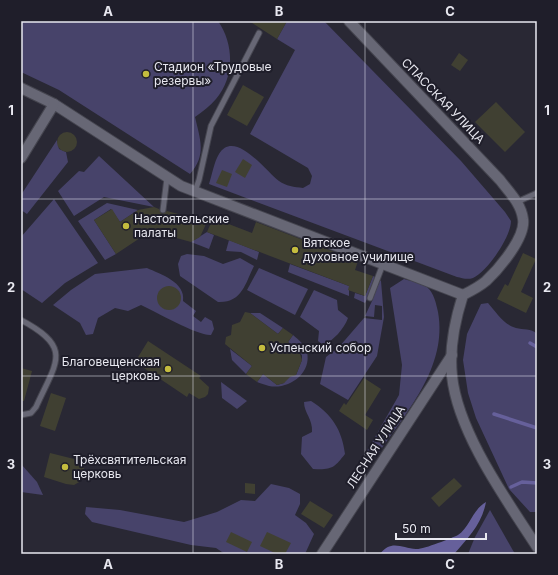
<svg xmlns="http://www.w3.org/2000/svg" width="558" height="575" font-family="Inter,sans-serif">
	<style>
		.green { fill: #47436a }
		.water { fill: #66609b }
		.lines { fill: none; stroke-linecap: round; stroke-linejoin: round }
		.stream { stroke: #66609b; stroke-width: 3.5 }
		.building { fill: #404032 }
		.lane-casing { stroke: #45454f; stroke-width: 7 }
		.street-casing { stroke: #45454f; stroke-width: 12 }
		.lane { stroke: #676775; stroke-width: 5 }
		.street { stroke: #676775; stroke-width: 10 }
		.grid { fill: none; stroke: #e8e8f0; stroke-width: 1; stroke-opacity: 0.55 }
		.poi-dot { fill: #c4bc3e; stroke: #1f1e2a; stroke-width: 1.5 }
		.labels { text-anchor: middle; stroke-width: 4; stroke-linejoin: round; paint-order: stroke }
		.poi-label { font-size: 12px; fill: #e8e8f0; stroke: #1f1e2a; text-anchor: start }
		.street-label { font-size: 12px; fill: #e8e8f0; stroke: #1f1e2a }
		.neatline { fill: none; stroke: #e8e8f0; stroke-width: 1.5 }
		.grid-label { font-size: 13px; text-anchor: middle; font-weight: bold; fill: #e8e8f0 }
	</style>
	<rect width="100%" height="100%" fill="#292834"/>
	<!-- green -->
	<g class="green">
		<path d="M 21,21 L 218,21 C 234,44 235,77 216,99 C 210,106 203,111 195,117 C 200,139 207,155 190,174 L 59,90 L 21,72 Z"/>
		<path d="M 287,21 L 324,21 L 461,161 L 505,212 L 511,221 C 511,237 487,272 473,278 C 467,280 462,278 457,277 L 209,184 C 212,175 214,162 219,154 C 235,128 267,173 279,181 C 286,186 294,187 303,188 L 310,184 L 312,176 L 308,168 L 250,134 L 295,50 L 277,39 Z"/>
		<path d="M 57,140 L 59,149 L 66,152 L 68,162 L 27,214 L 21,210 L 21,195 Z"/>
		<path d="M 99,156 L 154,207 L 104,197 L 74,216 L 58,191 L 79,171 L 84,172 Z"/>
		<path d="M 54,199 L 98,263 L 65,283 L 42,303 L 21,289 L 21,237 Z"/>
		<path d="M 107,203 L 138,210 L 120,222 L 111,209 L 94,220 L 116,254 L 105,260 L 78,221 Z"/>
		<path d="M 207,232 L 214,235 L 209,249 L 191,242 Z"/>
		<path d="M 229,240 L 259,252 L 257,260 L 241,252 L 226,251 Z"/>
		<path d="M 187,254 L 204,256 L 223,264 L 240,258 L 254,266 C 245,284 242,303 218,302 L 180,276 L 178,264 L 181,256 Z"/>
		<path d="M 290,264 L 349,286 L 349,296 L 288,272 Z"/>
		<path d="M 147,268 C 160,274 186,282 183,301 L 196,311 L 193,316 L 201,322 L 205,317 L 212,321 L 214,329 L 211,335 C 198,336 156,312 141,305 L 128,311 L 115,308 L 98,318 L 93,334 L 86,335 L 80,323 L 53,305 L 71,290 L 95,274 Z"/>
		<path d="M 259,268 L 308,289 L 295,315 L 247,290 Z"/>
		<path d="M 373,276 L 381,281 L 384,317 L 377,356 L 348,400 L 320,384 L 326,357 L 339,347 L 364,318 L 382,320 L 382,306 L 375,305 L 374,317 L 365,316 L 373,299 L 368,297 L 365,303 L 354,298 L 355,293 L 365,296 Z"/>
		<path d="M 404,279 C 410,281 422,283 427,287 C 434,293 436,303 438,312 C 448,368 405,413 376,457 L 367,451 L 399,395 L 402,365 L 390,288 Z"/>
		<path d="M 314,290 L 337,300 L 338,310 L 348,318 C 344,329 333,341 323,345 L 318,341 L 319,331 L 300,317 Z"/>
		<path d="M 488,303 C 496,312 504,325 516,328 C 523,330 531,328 537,334 L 537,512 L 530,512 L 509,489 L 476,418 L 468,393 L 463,360 L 467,334 L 481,304 Z"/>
		<path d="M 250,313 L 260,313 L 283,328 L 278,334 Z"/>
		<path d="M 293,335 C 299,340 305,345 307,352 C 312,374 288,390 269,386 C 265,385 260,383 257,382 L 263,374 L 277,385 L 284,383 L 286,377 L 296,375 L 302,360 L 302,355 L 288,342 Z"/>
		<path d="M 230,349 L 252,366 L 246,374 L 232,360 Z"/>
		<path d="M 221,382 L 247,401 L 237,409 L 222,398 Z"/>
		<path d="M 311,401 C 332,414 342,430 345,454 C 334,468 332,470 313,469 L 301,454 L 302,437 L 312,432 C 313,419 304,413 304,402 Z"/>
		<path d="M 21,464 L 37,482 L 43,495 L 21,492 Z"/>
		<path d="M 271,484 L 289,488 L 300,494 L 300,504 L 295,515 L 306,523 L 314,534 L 305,554 L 225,554 L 216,548 L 191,545 L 92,522 L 85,514 L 86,507 L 120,510 L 184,522 L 217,512 L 241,500 L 255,501 Z"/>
		<path d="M 490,510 L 515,554 L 468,554 L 475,537 Z"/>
	</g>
	<!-- water -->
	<path class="water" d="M 486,502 C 482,524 468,538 454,554 L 380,554 C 391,539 402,548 416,549 C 422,550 452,538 458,535 C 470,527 472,510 486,502 Z"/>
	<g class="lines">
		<!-- stream -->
		<g class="stream">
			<path d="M 530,343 L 537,347"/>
			<path d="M 494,414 L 537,428"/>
			<path d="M 511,487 L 522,482 L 537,483"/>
		</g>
	</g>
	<!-- building -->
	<g class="building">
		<path d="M 249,21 L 287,21 L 277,39 Z"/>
		<path d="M 459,53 L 468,60 L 460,71 L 451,65 Z"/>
		<path d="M 243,85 L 264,97 L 247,126 L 227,115 Z"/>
		<path d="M 496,102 L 525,132 L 505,152 L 475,122 Z"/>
		<circle cx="67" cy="142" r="10"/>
		<path d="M 243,159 L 252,165 L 245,178 L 235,172 Z"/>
		<path d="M 222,170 L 232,174 L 227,187 L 216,183 Z"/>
		<path d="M 154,207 L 159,209 L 162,214 L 167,211 L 190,217 L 206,224 L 200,237 L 191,242 L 155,232 L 150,238 L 140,238 L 116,254 L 94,220 L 112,209 L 120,222 L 138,210 Z"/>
		<path d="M 213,218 L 252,233 L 256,222 L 358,261 L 355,270 L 373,276 L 365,296 L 348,290 L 349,286 L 207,232 Z"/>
		<path d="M 523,253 L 536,259 L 521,292 L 533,298 L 526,313 L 497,299 L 505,284 L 508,286 Z"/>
		<circle cx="169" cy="298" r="12"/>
		<path d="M 245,312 L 250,313 L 278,334 L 283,328 L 293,335 L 288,342 L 299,351 L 302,360 L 296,375 L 290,377 L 284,383 L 277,385 L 263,374 L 257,382 L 246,374 L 252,366 L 225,344 L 226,337 L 231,335 L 232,325 L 240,322 Z"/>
		<path d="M 148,341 L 201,376 L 199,378 L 209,387 L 208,394 L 205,397 L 199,399 L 189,393 L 187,397 L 135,362 Z"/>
		<path d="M 21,368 L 32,371 L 24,401 L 21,401 Z"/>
		<path d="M 364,378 L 381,389 L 365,415 L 373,420 L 367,430 L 339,411 L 344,403 L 346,405 Z"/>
		<path d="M 51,393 L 66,398 L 55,431 L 40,426 Z"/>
		<path d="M 50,453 L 74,459 L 81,464 L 85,470 L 81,481 L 74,485 L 66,484 L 44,477 Z"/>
		<path d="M 454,478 L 462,486 L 439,507 L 431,498 Z"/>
		<path d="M 245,483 L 255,484 L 255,494 L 245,493 Z"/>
		<path d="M 310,501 L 333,515 L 324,528 L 301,514 Z"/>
		<path d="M 231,532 L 252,542 L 247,552 L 226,542 Z"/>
		<path d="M 267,532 L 291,543 L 285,554 L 277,554 L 260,546 Z"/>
	</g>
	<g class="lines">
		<!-- lane casing -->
		<g class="lane-casing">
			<g id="lane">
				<path d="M 195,191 L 199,180 L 211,126 L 259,33"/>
				<path d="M 517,202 L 537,193"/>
				<path d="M 163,210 L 167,178"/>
				<path d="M 370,298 L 383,264"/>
				<path d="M 21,320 C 74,348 56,362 36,407 L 31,413 L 21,415"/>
			</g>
		</g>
		<!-- street casing -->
		<g class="street-casing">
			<g id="street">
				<path d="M 349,21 L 500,180 C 509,192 521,203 523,219 C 526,237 499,269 486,281 C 479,287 471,291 463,295 C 455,320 449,349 452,376 C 458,433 506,499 537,547"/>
				<path d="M 21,88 L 54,104 L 181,186 L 463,295"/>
				<path d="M 21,158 L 54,104"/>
				<path d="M 322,554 L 452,355"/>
			</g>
		</g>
		<!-- lane -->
		<use href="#lane" class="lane"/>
		<!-- street -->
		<use href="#street" class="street"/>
	</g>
	<!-- grid -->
	<path class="grid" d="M 193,21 L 193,554M 365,21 L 365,554M 21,199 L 537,199M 21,376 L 537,376"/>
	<!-- markers -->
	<g class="poi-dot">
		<circle cx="146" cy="74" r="4"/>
		<circle cx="126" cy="226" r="4"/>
		<circle cx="295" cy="250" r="4"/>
		<circle cx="262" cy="348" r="4"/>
		<circle cx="168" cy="369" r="4"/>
		<circle cx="65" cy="467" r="4"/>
	</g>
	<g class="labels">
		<!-- poi labels -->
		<g class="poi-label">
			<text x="154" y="71">Стадион «Трудовые<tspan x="154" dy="14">резервы»</tspan></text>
			<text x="134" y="223">Настоятельские<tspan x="134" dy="14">палаты</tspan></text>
			<text x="303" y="247">Вятское<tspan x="303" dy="14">духовное училище</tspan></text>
			<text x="270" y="352">Успенский собор</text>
			<text x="160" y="366" text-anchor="end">Благовещенская<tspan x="160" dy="14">церковь</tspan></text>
			<text x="73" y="464">Трёхсвятительская<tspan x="73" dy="14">церковь</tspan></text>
		</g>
		<!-- street labels -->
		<g class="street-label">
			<text transform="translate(443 101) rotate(46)" y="4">СПАССКАЯ УЛИЦА</text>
			<text transform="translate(376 447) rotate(-57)" y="4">ЛЕСНАЯ УЛИЦА</text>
		</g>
	</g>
	<!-- border -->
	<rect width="558" height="575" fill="none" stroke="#1f1e2a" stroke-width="44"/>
	<!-- scale -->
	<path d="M396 533v6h90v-6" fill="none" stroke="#e8e8f0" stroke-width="2"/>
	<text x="402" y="533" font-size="12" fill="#e8e8f0" stroke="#1f1e2a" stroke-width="3" paint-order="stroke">50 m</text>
	<rect x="22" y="22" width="514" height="531" class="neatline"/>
	<g class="grid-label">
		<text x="108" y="16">A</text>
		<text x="279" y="16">B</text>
		<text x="450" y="16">C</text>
		<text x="11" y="115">1</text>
		<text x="547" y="115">1</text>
		<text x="11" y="292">2</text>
		<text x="547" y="292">2</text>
		<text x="11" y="469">3</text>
		<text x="547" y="469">3</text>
		<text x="108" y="569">A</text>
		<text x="279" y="569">B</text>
		<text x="450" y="569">C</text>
	</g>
</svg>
